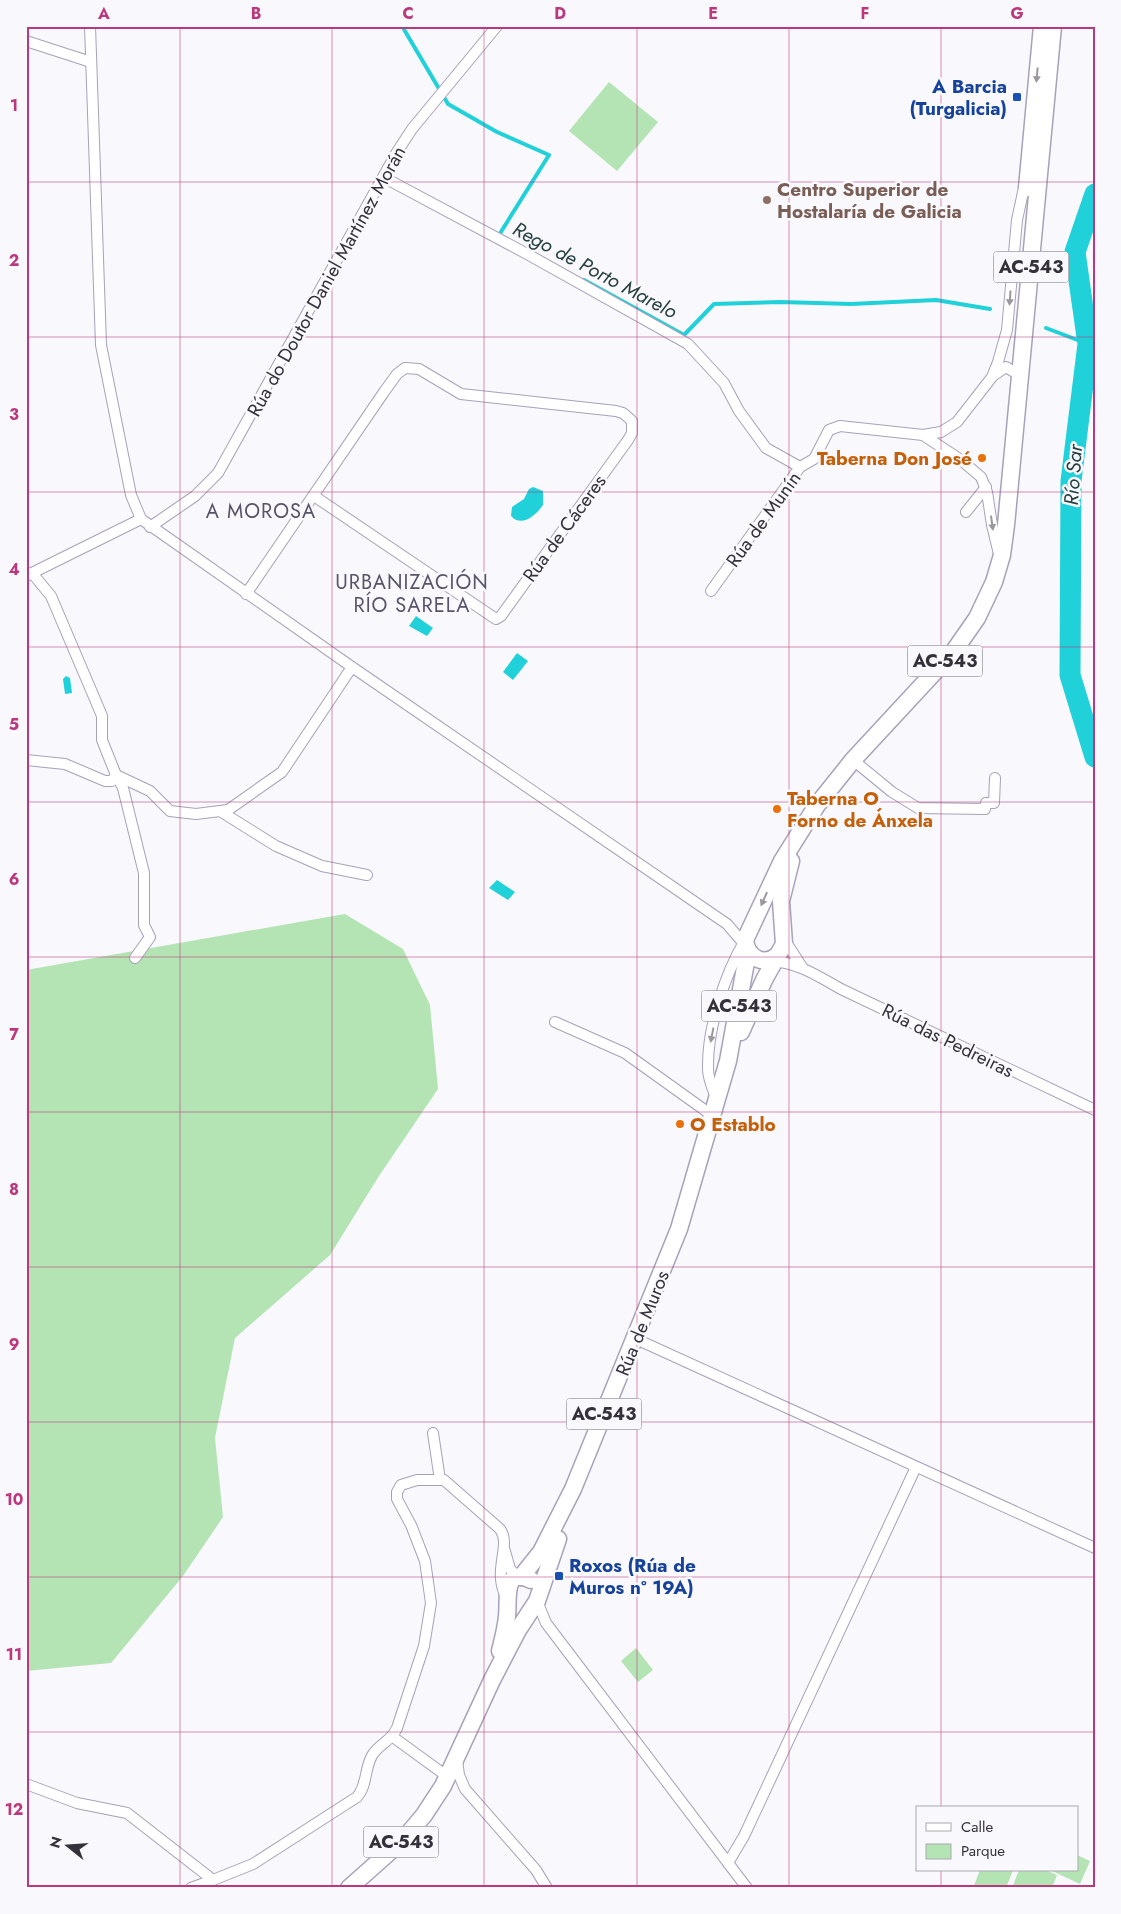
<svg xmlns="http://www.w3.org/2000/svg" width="1121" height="1914" font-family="Jost,sans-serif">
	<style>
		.green { fill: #b4e4b3 }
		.water { fill: #20d1d9 }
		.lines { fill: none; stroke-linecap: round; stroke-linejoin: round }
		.stream { stroke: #20d1d9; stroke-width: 4 }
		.river { stroke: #20d1d9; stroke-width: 21 }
		.minor-casing { stroke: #a8a1ba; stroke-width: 12 }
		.primary-casing { stroke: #a8a1ba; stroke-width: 19 }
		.minor { stroke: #fff; stroke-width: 10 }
		.primary { stroke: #fff; stroke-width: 16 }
		.oneway { fill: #9a989d }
		.grid { fill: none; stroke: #bc387d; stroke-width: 1; stroke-opacity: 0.55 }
		.transit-dot { fill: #1a4fb4; stroke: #f9f8fd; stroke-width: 2 }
		.education-dot { fill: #8d6e63; stroke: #f9f8fd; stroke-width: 2 }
		.food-dot { fill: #e8710a; stroke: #f9f8fd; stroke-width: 2 }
		.labels { text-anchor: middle; stroke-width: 5; stroke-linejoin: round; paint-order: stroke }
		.shield { fill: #f9f8fd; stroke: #6f6d75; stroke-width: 1 }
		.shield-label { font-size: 18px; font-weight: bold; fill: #34313b }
		.transit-label { font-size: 19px; font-weight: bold; fill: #164399; stroke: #f9f8fd; text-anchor: end }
		.education-label { font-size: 19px; font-weight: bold; fill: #785e54; stroke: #f9f8fd; text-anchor: start }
		.street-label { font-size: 19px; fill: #34313b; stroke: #f9f8fd }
		.food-label { font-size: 19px; font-weight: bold; fill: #c56008; stroke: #f9f8fd; text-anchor: start }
		.water-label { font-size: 20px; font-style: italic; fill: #264041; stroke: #f9f8fd }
		.neighbourhood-label { font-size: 20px; letter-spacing: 1px; fill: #595268; stroke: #f9f8fd }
		.neatline { fill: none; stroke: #bc387d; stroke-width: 2 }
		.grid-label { font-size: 16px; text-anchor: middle; font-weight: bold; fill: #bc387d }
	</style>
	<rect width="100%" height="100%" fill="#f9f8fd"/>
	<!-- green -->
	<g class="green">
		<path d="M 609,82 L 658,122 L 617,171 L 569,131 Z"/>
		<path d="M 345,914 L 403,949 L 430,1005 L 438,1089 L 379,1176 L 330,1255 L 235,1338 L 215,1438 L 223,1517 L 183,1576 L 111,1663 L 26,1671 L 26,970 Z"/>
		<path d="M 636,1648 L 653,1670 L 638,1682 L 621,1661 Z"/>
		<path d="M 1077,1855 L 1090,1861 L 1080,1884 L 1050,1870 L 1077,1870 Z"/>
		<path d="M 980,1870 L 1013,1870 L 1006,1888 L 973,1888 Z"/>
		<path d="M 1019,1870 L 1046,1870 L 1057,1875 L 1052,1888 L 1012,1888 Z"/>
	</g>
	<!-- water -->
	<g class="water">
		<path d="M 533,487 L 543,491 L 543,505 C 536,515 522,528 511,516 L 512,507 L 524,499 L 529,489 Z"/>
		<path d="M 416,616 L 433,628 L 427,636 L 409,626 Z"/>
		<path d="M 517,653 L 528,661 L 513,680 L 503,672 Z"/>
		<path d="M 66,676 L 70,678 L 72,693 L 65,694 L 63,679 Z"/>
		<path d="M 497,880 L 515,892 L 508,900 L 489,888 Z"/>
	</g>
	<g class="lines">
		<!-- stream -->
		<g class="stream">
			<path d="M 402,26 L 448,104 L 497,132 L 549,155 L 499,235 L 501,236"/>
			<path d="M 584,280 L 684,335 L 714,304 L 781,302 L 851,304 L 936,300 L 990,309"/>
			<path d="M 1046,328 L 1088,344"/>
		</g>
		<!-- river -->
		<path class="river" d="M 1095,194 L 1075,252 L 1088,344 L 1071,481 L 1070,675 L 1095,757"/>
		<!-- minor casing -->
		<g class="minor-casing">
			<g id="minor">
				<path d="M 90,26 L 101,345 L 131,495 L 141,519 L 352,667 L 727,924 L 745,945"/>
				<path d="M 26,41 L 91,62"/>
				<path d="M 383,177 L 529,255 L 688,344 L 724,383 L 739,411 L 766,448 L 800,467"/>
				<path d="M 994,375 L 1006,367 L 1016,373"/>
				<path d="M 923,435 L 961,460 L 981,477 L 987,492 L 992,525 L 999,554"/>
				<path d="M 966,512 L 986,487"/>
				<path d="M 150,527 L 195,496 L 218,473 L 397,152 L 412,129 L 497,26"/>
				<path d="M 28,575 L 141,519"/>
				<path d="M 711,591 L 800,467 L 814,459 L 829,430 L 840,426 L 923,435 L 941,432 L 957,422 L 992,377 L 998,362 L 1007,330 L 1017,220 L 1025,183"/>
				<path d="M 246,594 L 384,392 L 397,374 L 405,368 L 419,369 L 461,394 L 616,411 L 623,413 L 632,421 L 632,433 L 628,440 L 501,616 L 496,619 L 314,496"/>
				<path d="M 26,760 L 65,764 L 105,781 L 112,781 L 116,775 L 102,740 L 102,716 L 94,697 L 51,596 L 32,573"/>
				<path d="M 853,760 L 892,792 L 918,808 L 985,809 L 986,803 L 994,803 L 995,778"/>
				<path d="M 116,775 L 150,791 L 170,811 L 196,814 L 228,810 L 282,772 L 352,667"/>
				<path d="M 116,775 L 123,788 L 144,873 L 144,925 L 150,937 L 135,958"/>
				<path d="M 220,811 L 276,846 L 322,866 L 367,875"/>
				<path d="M 784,939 L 802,967"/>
				<path d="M 770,961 C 797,962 818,976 841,989 L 1095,1110"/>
				<path d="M 555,1022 L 625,1053 L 713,1116"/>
				<path d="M 716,1098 C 713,1089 708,1079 708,1069 C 707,1028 725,974 745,940"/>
				<path d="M 636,1339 L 1095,1548"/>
				<path d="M 433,1433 L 440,1480"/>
				<path d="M 505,1551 L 510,1569 L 519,1578"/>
				<path d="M 537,1601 L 546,1623 L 747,1888"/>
				<path d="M 393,1737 L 448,1777"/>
				<path d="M 457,1760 L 459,1775 L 465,1789 L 536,1870 L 547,1888"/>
				<path d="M 26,1784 L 77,1803 L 127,1813 L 213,1880 L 253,1864 L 357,1797 C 368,1785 364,1767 373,1754 C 380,1744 392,1740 397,1728 L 424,1646 L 431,1603 L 425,1561 L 411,1525 L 397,1499 L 397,1492 L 401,1485 L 417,1480 L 444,1480 L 500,1529 C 512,1546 492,1569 506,1597"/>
				<path d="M 728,1863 L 744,1836 L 916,1467"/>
				<path d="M 191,1888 L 213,1880"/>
			</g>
		</g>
		<!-- primary casing -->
		<g class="primary-casing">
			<g id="primary">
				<path d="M 1027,188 L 1042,26"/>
				<path d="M 778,955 C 764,967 747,958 745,940 L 782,861 L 817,805 L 853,760 L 954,651 L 977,618 L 994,582 L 1002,555 L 1006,525 L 1053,26"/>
				<path d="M 741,1032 L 764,980 L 784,944 L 781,901 L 791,861"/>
				<path d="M 521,1577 L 541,1552 L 573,1489 L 679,1229 L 728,1061 L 748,951"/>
				<path d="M 500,1651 C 503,1639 506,1628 507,1616 C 509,1601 502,1566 531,1580"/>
				<path d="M 349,1888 L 403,1840 L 424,1815 L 443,1786 L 492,1680 L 518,1630 L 537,1601 L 558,1539"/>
			</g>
		</g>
		<!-- minor -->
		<use href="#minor" class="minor"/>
		<!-- primary -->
		<use href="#primary" class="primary"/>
	</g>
	<!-- one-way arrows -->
	<defs><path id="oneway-solid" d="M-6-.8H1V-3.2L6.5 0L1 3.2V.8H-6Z" transform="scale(1.25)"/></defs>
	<g class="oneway">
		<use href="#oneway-solid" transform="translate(1037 75) rotate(95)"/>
		<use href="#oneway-solid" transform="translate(1010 298) rotate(94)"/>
		<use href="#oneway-solid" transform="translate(992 523) rotate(82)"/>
		<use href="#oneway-solid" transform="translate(764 899) rotate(114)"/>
		<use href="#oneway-solid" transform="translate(712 1035) rotate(101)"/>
	</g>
	<!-- grid -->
	<path class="grid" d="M 180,26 L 180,1888M 332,26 L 332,1888M 484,26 L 484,1888M 637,26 L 637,1888M 789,26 L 789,1888M 941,26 L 941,1808M 26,182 L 1095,182M 26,337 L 1095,337M 26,492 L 1095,492M 26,647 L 1095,647M 26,802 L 1095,802M 26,957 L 1095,957M 26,1112 L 1095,1112M 26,1267 L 1095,1267M 26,1422 L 1095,1422M 26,1577 L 1095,1577M 26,1732 L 1095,1732M 941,1870 L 941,1888"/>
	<!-- markers -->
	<g class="transit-dot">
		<rect x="1012" y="92" width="10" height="10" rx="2.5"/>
		<rect x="554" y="1571" width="10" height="10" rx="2.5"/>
	</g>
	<circle class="education-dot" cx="767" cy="200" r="5"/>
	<g class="food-dot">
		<circle cx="982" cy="458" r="5"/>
		<circle cx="777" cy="809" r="5"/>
		<circle cx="680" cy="1124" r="5"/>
	</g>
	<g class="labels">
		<!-- shield labels -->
		<g class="shield">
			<rect x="993.5" y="251.5" width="75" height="31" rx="4"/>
			<rect x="907.5" y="645.5" width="75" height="31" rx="4"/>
			<rect x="701.5" y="990.5" width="75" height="31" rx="4"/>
			<rect x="566.5" y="1398.5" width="75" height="31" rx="4"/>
			<rect x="363.5" y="1826.5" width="75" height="31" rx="4"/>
		</g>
		<g class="shield-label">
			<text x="1031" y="273">AC-543</text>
			<text x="945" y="667">AC-543</text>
			<text x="739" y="1012">AC-543</text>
			<text x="604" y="1420">AC-543</text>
			<text x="401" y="1848">AC-543</text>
		</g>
		<!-- transit labels -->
		<g class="transit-label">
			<text x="1007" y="93">A Barcia<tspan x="1007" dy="22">(Turgalicia)</tspan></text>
			<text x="569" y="1572" text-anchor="start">Roxos (Rúa de<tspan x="569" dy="22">Muros n° 19A)</tspan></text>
		</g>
		<!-- education labels -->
		<g class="education-label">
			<text x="777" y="196">Centro Superior de<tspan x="777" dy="22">Hostalaría de Galicia</tspan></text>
		</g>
		<!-- street labels -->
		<g class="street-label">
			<text transform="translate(326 281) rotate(-61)" y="7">Rúa do Doutor Daniel Martínez Morán</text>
			<text transform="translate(763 519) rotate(-54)" y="7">Rúa de Munín</text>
			<text transform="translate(564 528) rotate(-54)" y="7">Rúa de Cáceres</text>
			<text transform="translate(948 1040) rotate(26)" y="7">Rúa das Pedreiras</text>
			<text transform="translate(642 1323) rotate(-68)" y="7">Rúa de Muros</text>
		</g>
		<!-- food labels -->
		<g class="food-label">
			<text x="972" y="465" text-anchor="end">Taberna Don José</text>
			<text x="787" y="805">Taberna O<tspan x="787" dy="22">Forno de Ánxela</tspan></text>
			<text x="690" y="1131">O Establo</text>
		</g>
		<!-- water labels -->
		<g class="water-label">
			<text transform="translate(595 270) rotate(28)" y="7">Rego de Porto Marelo</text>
			<text transform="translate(1073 475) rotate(-86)" y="7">Río Sar</text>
		</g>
		<!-- neighbourhood labels -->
		<g class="neighbourhood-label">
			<text x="261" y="518">A MOROSA</text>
			<text x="412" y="589">URBANIZACIÓN<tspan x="412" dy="23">RÍO SARELA</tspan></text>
		</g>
	</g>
	<!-- border -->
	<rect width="1121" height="1914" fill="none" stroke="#f9f8fd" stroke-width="55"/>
	<!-- legend -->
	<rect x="916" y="1806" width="162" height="65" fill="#f9f8fd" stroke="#aaa8af"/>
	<rect x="926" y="1823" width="25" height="8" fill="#ffffff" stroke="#aaa8af"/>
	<text x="961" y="1832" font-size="15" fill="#34313b">Calle</text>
	<rect x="926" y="1844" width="25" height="15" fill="#b4e4b3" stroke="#aaa8af"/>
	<text x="961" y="1856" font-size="15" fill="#34313b">Parque</text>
	<!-- north arrow -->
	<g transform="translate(68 1846) rotate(287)" stroke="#f9f8fd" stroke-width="4" paint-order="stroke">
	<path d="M0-4L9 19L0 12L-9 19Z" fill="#34313b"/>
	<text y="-8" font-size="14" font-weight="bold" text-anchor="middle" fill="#34313b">N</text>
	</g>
	<rect x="28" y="28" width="1066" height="1858" class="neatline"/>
	<g class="grid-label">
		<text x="104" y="19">A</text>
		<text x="256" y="19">B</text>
		<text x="408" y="19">C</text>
		<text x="560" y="19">D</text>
		<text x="713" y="19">E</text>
		<text x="865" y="19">F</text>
		<text x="1017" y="19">G</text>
		<text x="14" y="111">1</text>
		<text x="14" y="266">2</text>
		<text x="14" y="420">3</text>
		<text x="14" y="575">4</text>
		<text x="14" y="730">5</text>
		<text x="14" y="885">6</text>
		<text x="14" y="1040">7</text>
		<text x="14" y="1195">8</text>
		<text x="14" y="1350">9</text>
		<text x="14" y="1505">10</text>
		<text x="14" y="1660">11</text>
		<text x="14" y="1815">12</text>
	</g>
</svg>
